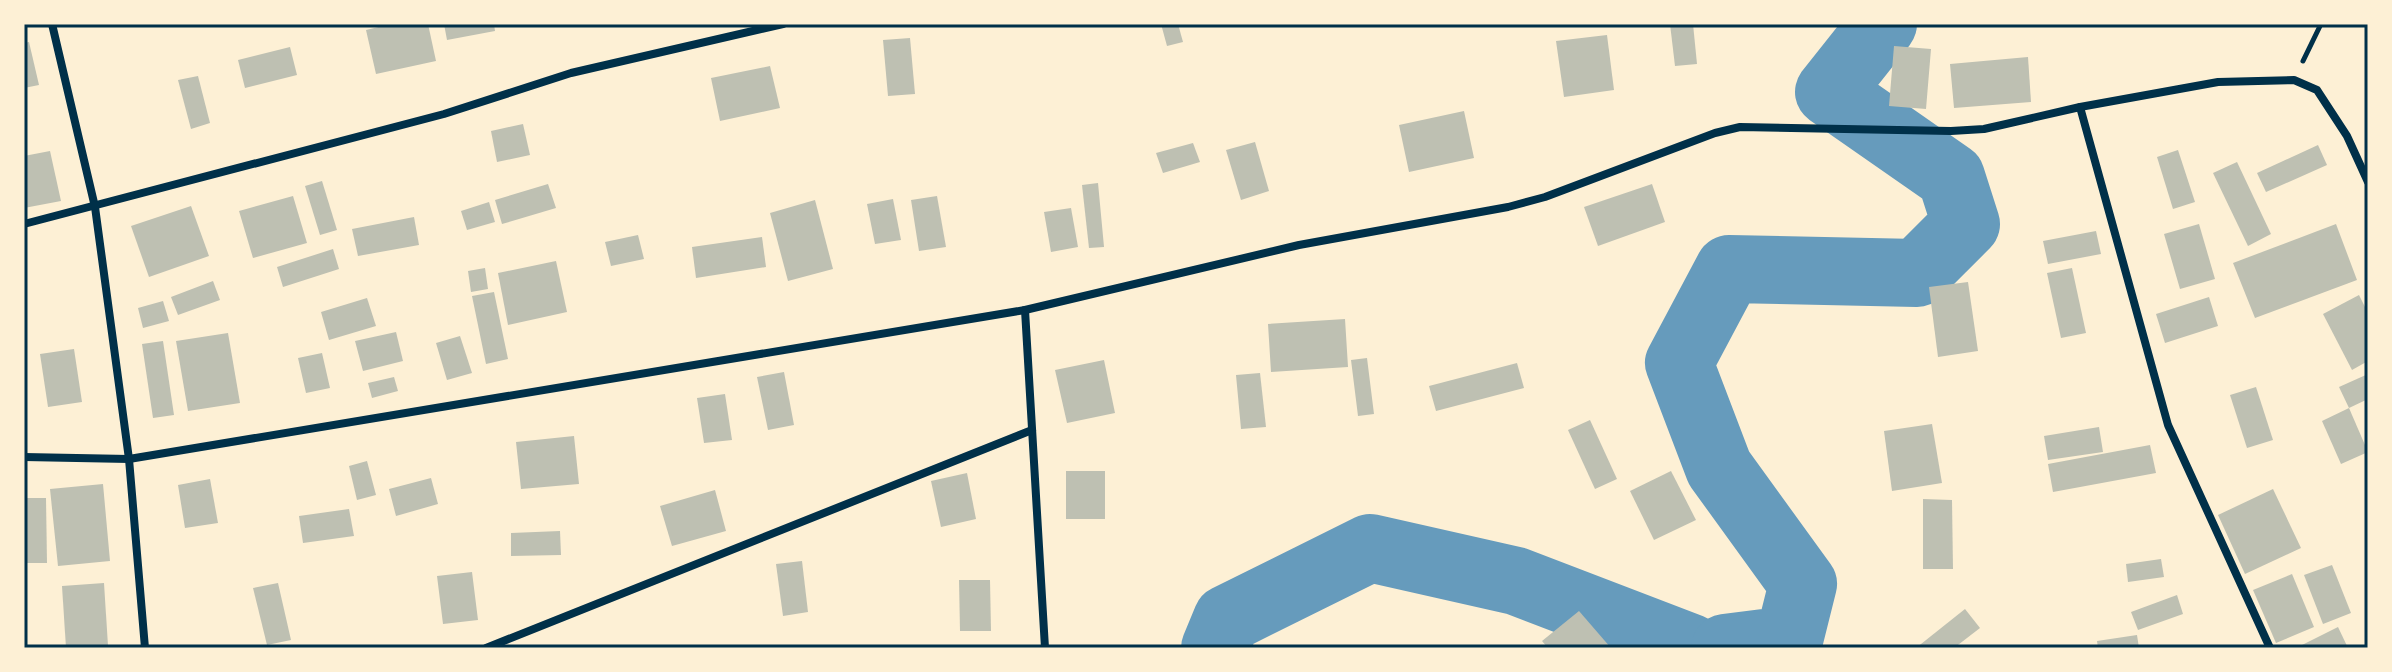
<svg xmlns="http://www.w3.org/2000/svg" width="2392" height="672" font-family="'Open Sans',sans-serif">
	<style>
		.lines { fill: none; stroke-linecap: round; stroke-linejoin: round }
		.river { stroke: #669bbc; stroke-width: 68 }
		.building { fill: #bec0b2 }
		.path { stroke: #003049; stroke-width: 5 }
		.minor { stroke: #003049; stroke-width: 8 }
		.neatline { fill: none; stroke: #003049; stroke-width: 3 }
	</style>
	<rect width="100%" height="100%" fill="#fdf0d5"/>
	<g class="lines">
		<!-- river -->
		<g class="river">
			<path d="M 1215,648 L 1227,619 L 1370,548 L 1516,581 L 1691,648"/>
			<path d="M 1725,648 L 1789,640 L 1803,584 L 1719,468 L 1679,363 L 1729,269 L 1917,273 L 1966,224 L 1951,177 L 1829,92 L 1883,24"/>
		</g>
	</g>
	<!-- building -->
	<g class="building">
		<path d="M 391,24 L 428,24 L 436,61 L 376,74 L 366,30 Z"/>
		<path d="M 444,24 L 494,24 L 495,31 L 447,40 Z"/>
		<path d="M 1161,24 L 1178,24 L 1183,42 L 1167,46 Z"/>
		<path d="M 1670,24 L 1693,24 L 1697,64 L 1675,66 Z"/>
		<path d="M 1607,35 L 1614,90 L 1564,97 L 1556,41 Z"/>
		<path d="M 910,38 L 915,94 L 888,96 L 883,40 Z"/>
		<path d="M 29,42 L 39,85 L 24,88 L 24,43 Z"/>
		<path d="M 1894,46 L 1931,49 L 1926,109 L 1889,106 Z"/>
		<path d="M 290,47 L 297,75 L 245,88 L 238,60 Z"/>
		<path d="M 2028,57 L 2031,102 L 1954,108 L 1950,64 Z"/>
		<path d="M 770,66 L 780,108 L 720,121 L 711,78 Z"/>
		<path d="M 198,76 L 210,123 L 191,129 L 178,80 Z"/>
		<path d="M 1464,111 L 1474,158 L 1409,172 L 1399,125 Z"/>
		<path d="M 523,124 L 530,155 L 497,162 L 491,131 Z"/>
		<path d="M 1255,142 L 1269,191 L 1241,200 L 1226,150 Z"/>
		<path d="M 1193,143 L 1200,162 L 1163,173 L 1156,153 Z"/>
		<path d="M 2318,145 L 2327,165 L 2266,192 L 2257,173 Z"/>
		<path d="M 2178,150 L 2195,202 L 2173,209 L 2157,157 Z"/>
		<path d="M 50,151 L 61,201 L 24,208 L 24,156 Z"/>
		<path d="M 2237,162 L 2271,234 L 2248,246 L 2213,173 Z"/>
		<path d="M 322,181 L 337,230 L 320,235 L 305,186 Z"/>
		<path d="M 1098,183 L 1104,247 L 1089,248 L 1082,185 Z"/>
		<path d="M 548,184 L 556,208 L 502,224 L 495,200 Z"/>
		<path d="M 1652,184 L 1665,222 L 1598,246 L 1584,207 Z"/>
		<path d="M 293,196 L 307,243 L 253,258 L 239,211 Z"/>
		<path d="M 937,196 L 946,247 L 919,251 L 911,200 Z"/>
		<path d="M 893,199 L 901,240 L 875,244 L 867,204 Z"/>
		<path d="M 815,200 L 833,269 L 788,281 L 770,213 Z"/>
		<path d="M 489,202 L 495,222 L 467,230 L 461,211 Z"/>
		<path d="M 191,206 L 209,256 L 149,277 L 131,226 Z"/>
		<path d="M 1071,208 L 1078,247 L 1051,252 L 1044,212 Z"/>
		<path d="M 414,217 L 419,245 L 358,256 L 352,229 Z"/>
		<path d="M 2199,224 L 2215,279 L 2180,289 L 2164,234 Z"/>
		<path d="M 2336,224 L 2357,280 L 2255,318 L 2233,263 Z"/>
		<path d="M 2096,231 L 2101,254 L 2048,264 L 2043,241 Z"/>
		<path d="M 638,235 L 644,259 L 611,266 L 605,242 Z"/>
		<path d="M 762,237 L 766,267 L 696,278 L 692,247 Z"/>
		<path d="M 333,249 L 339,269 L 283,287 L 277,267 Z"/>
		<path d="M 556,261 L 567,312 L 508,325 L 498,273 Z"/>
		<path d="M 485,268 L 488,289 L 471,292 L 468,271 Z"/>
		<path d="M 2072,268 L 2086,333 L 2061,338 L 2047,273 Z"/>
		<path d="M 213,281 L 220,300 L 178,315 L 171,297 Z"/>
		<path d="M 1968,282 L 1978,351 L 1938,357 L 1929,287 Z"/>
		<path d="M 494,292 L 508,359 L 486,364 L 472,296 Z"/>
		<path d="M 2359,295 L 2368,313 L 2368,361 L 2352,370 L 2323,314 Z"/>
		<path d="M 2209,297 L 2218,326 L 2165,343 L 2156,314 Z"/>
		<path d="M 367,298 L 376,326 L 329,340 L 321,312 Z"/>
		<path d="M 163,301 L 169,321 L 143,328 L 138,308 Z"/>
		<path d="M 1345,319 L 1348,367 L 1271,372 L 1268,324 Z"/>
		<path d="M 396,332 L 403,361 L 363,371 L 355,341 Z"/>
		<path d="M 228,333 L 240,403 L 188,411 L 176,341 Z"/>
		<path d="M 460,336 L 472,373 L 447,380 L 436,343 Z"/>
		<path d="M 163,341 L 174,415 L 153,418 L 142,344 Z"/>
		<path d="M 74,349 L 82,402 L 48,407 L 40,354 Z"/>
		<path d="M 322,353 L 330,388 L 306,393 L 298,358 Z"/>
		<path d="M 1367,358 L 1374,414 L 1358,416 L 1351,360 Z"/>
		<path d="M 1104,360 L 1115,413 L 1067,423 L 1055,370 Z"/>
		<path d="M 1517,363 L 1524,388 L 1436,411 L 1429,386 Z"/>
		<path d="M 784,372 L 794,425 L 768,430 L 757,377 Z"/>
		<path d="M 1260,373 L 1266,427 L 1241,429 L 1236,375 Z"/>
		<path d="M 2368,374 L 2368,399 L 2349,408 L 2339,387 Z"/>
		<path d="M 394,377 L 398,391 L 372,398 L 368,383 Z"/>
		<path d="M 2256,387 L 2273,440 L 2247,448 L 2230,395 Z"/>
		<path d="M 725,394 L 732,440 L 704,443 L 697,398 Z"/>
		<path d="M 2349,408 L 2368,452 L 2341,464 L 2322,421 Z"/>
		<path d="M 1590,420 L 1617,479 L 1595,489 L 1568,430 Z"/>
		<path d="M 1932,424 L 1942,483 L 1892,491 L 1884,431 Z"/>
		<path d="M 2099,427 L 2103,452 L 2048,460 L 2044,436 Z"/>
		<path d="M 574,436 L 579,484 L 521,489 L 516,442 Z"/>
		<path d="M 2150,445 L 2156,473 L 2053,492 L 2048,464 Z"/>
		<path d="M 367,461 L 376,495 L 357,500 L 349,466 Z"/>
		<rect x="1066" y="471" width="39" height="48"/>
		<path d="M 1671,471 L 1696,520 L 1654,540 L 1630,491 Z"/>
		<path d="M 967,473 L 976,519 L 941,527 L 931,481 Z"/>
		<path d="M 431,478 L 438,504 L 396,516 L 389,489 Z"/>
		<path d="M 210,479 L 218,523 L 185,528 L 178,485 Z"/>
		<path d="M 103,484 L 110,561 L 58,566 L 50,489 Z"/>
		<path d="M 2273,489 L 2301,548 L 2245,574 L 2218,515 Z"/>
		<path d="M 715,490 L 726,531 L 672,546 L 660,506 Z"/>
		<path d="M 24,498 L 46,498 L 47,563 L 24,563 Z"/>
		<path d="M 1923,499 L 1952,500 L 1953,569 L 1923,569 Z"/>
		<path d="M 349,509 L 354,536 L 303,543 L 299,516 Z"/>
		<path d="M 560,531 L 561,555 L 511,556 L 511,533 Z"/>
		<path d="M 2161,559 L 2164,577 L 2128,582 L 2126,564 Z"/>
		<path d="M 802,561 L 808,612 L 783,616 L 776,564 Z"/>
		<path d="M 2332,565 L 2351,613 L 2323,624 L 2304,575 Z"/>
		<path d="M 472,572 L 478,620 L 443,624 L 437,576 Z"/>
		<path d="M 2292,574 L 2314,627 L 2276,643 L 2253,590 Z"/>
		<path d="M 959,580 L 990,580 L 991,631 L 960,631 Z"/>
		<path d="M 104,583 L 108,646 L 66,648 L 62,586 Z"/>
		<path d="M 278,583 L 291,640 L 267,645 L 253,588 Z"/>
		<path d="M 2177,595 L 2183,614 L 2138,630 L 2131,612 Z"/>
		<path d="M 1965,609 L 1980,628 L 1954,648 L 1916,648 Z"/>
		<path d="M 1579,611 L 1611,648 L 1548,648 L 1542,641 Z"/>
		<path d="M 2338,627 L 2348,648 L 2296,648 Z"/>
		<path d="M 2137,635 L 2139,648 L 2098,648 L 2097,641 Z"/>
	</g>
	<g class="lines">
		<!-- path -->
		<path class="path" d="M 2303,61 L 2321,24"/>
		<!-- minor -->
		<g class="minor">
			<path d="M 52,24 L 95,207 L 129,459 L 145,648"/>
			<path d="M 2080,107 L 2168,425 L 2270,648"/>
			<path d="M 24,224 L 444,114 L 571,73 L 783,24"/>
			<path d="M 1025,310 L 1045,648"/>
			<path d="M 24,457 L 129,459 L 1025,310 L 1299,245 L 1508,207 L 1545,197 L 1715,133 L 1740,127 L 1951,131 L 1984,129 L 2080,107 L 2218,82 L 2294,80 L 2317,90 L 2347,136 L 2368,182"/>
			<path d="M 486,648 L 1032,430"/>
		</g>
	</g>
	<!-- border -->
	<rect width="2392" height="672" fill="none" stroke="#fdf0d5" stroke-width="52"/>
	<rect x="26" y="26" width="2340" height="620" class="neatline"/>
</svg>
